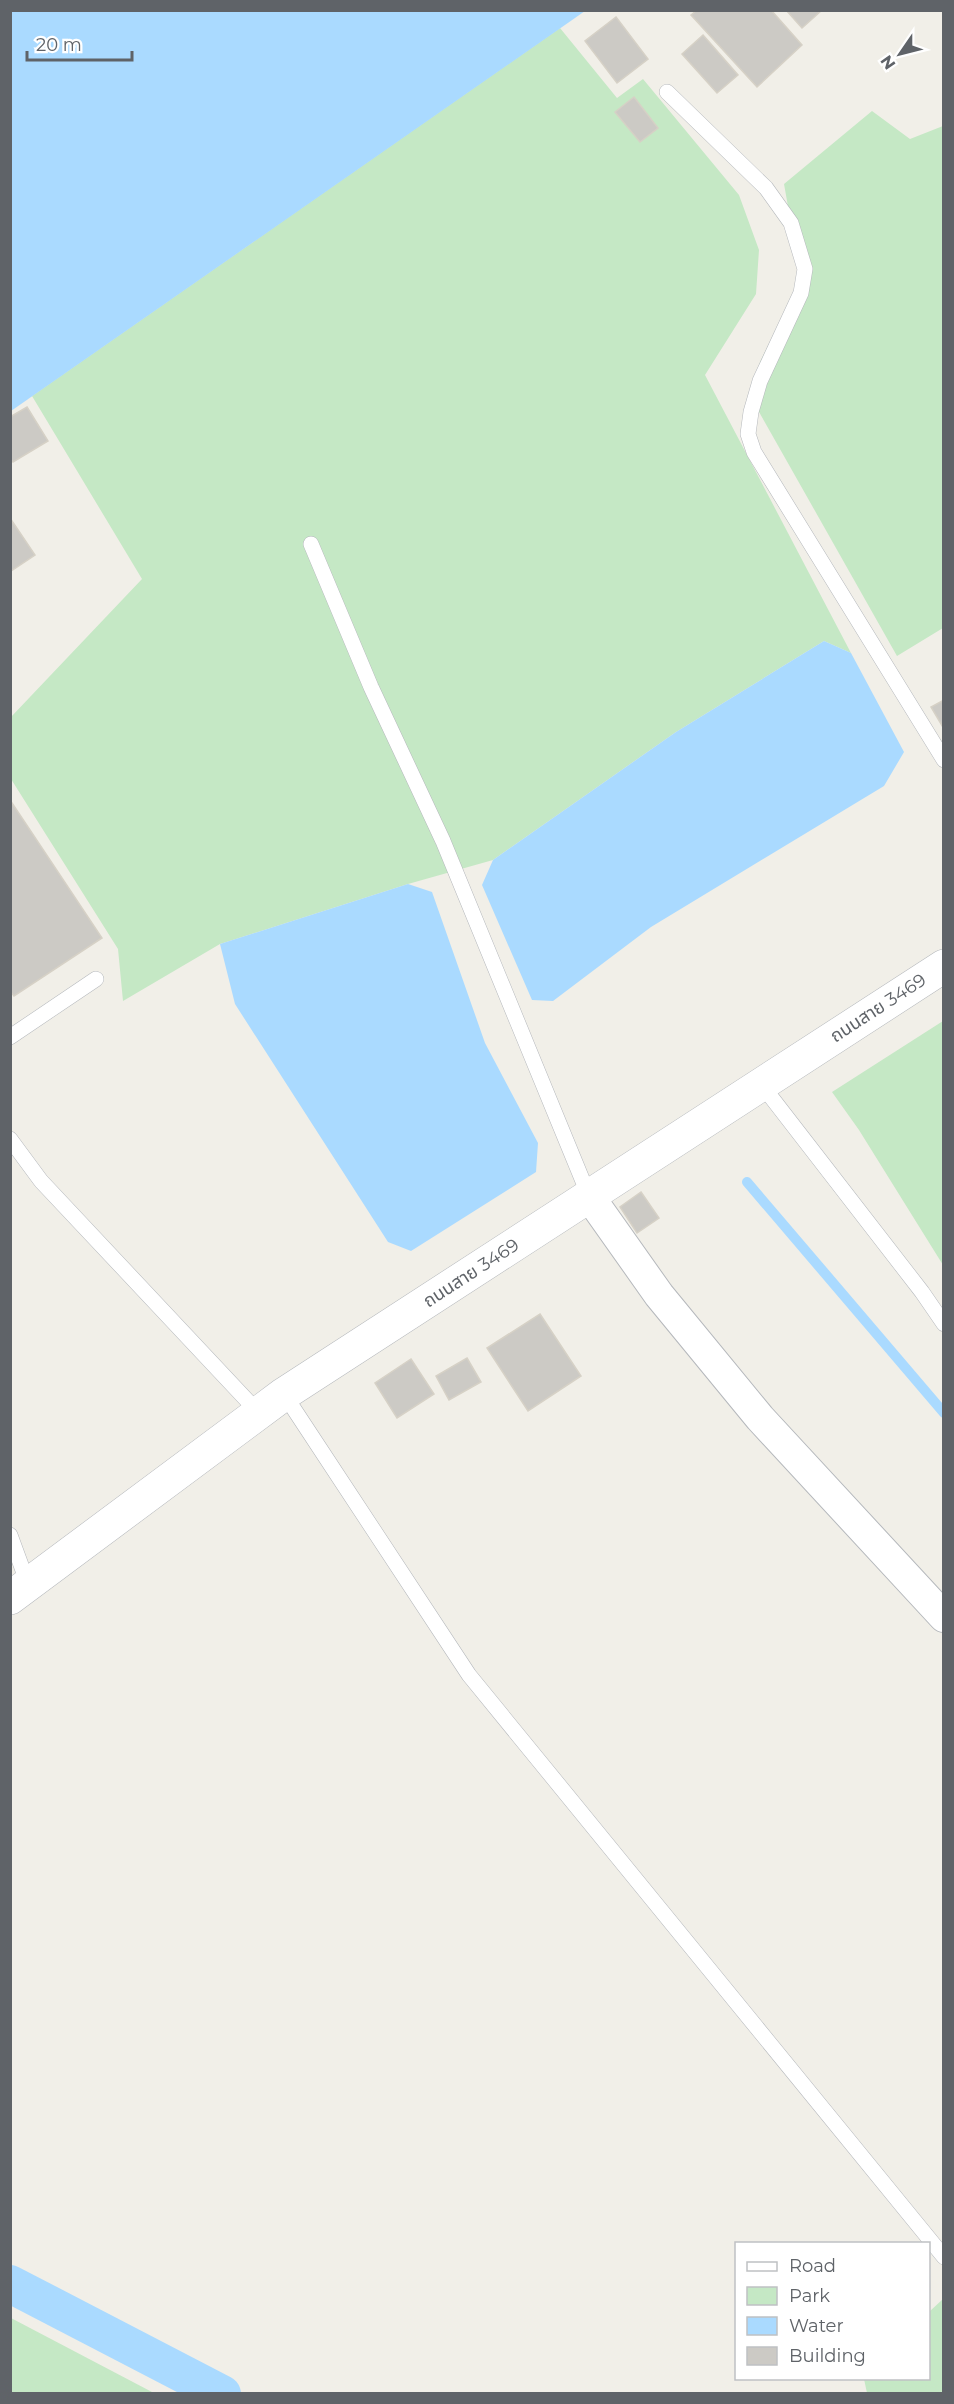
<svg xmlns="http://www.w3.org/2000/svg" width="954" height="2404" font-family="Montserrat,'Noto Sans Thai',sans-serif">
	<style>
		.green { fill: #c5e8c5 }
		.water { fill: #aadaff }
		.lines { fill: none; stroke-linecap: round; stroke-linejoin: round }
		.stream { stroke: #aadaff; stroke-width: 10 }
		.canal { stroke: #aadaff; stroke-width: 38 }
		.building { fill: #cccac5; stroke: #d6d1c6; stroke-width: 1.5 }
		.service-casing { stroke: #b5b8bc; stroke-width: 16 }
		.minor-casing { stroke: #b5b8bc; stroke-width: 32 }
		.tertiary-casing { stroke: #b5b8bc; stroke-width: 34 }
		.service { stroke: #fff; stroke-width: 15 }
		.minor { stroke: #fff; stroke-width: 30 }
		.tertiary { stroke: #fff; stroke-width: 33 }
		.labels { text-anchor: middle; stroke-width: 4.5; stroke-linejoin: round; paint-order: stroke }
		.street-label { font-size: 18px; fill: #5f6368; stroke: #fff }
	</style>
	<rect width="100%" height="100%" fill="#f1efe8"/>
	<!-- green -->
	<g class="green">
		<path d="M 560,28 L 617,98 L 643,79 L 739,195 L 759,250 L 756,294 L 705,375 L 851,653 L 824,641 L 676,732 L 493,860 L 408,884 L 220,944 L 123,1001 L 118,949 L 11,779 L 11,717 L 142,579 L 32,396 Z"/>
		<path d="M 872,111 L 910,139 L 943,126 L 943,628 L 897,656 L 754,403 L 760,362 L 801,279 L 784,184 Z"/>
		<path d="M 943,1021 L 943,1265 L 859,1130 L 832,1092 Z"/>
		<path d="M 943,2299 L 943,2393 L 867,2393 L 864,2379 L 928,2378 L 929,2312 Z"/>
		<path d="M 10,2318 L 11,2318 L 152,2392 L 11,2393 Z"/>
	</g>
	<!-- water -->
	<g class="water">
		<path d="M 11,10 L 585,10 L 585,11 L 11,411 Z"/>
		<path d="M 824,641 L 851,653 L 904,752 L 884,786 L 651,927 L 553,1001 L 532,1000 L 482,885 L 493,860 L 676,732 Z"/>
		<path d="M 408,884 L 432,892 L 485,1043 L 538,1143 L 536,1172 L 411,1251 L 388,1242 L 235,1004 L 220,944 Z"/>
	</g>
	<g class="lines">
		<!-- stream -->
		<path class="stream" d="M 747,1182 L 944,1413"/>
		<!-- canal -->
		<path class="canal" d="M 10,2284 L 222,2394"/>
	</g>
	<!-- building -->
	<g class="building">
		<path d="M 697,10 L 771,10 L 802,45 L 757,87 L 691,15 Z"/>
		<path d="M 786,10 L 822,10 L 802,28 Z"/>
		<path d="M 616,17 L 648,59 L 617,83 L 585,41 Z"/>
		<path d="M 703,35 L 738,75 L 717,93 L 682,54 Z"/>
		<path d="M 634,97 L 658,128 L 640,142 L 615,112 Z"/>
		<path d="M 27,407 L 48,441 L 13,462 L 10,458 L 10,417 Z"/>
		<path d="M 10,518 L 35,555 L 11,571 L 10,570 Z"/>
		<path d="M 944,700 L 944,729 L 931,707 Z"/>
		<path d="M 10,800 L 102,938 L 14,996 L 10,991 Z"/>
		<path d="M 641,1192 L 659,1218 L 637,1233 L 620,1207 Z"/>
		<path d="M 540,1314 L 581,1376 L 528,1411 L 487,1348 Z"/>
		<path d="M 467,1358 L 481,1382 L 449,1400 L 436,1376 Z"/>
		<path d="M 411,1359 L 434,1394 L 397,1418 L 375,1383 Z"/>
	</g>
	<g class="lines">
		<!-- service casing -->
		<g class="service-casing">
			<g id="service">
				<path d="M 667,92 L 766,188 L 791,223 L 805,269 L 801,293 L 760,381 L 751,412 L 748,434 L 754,452 L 944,760"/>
				<path d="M 311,544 L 371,687 L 443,841 L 589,1196"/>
				<path d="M 10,1037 L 96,979"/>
				<path d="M 761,1084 L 922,1292 L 944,1324"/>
				<path d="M 10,1139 L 41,1181 L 258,1412"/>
				<path d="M 284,1394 L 469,1675 L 944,2257"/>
				<path d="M 10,1535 L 28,1584"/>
			</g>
		</g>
		<!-- minor casing -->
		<g class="minor-casing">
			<path id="minor" d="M 589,1196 L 659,1295 L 760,1418 L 944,1617"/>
		</g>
		<!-- tertiary casing -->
		<g class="tertiary-casing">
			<path id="tertiary" d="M 10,1598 L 284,1394 L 944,966"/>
		</g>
		<!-- service -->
		<use href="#service" class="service"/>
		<!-- minor -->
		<use href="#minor" class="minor"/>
		<!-- tertiary -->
		<use href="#tertiary" class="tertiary"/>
	</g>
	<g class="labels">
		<!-- street labels -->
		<g class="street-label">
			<text transform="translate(878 1008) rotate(-33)" y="6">ถนนสาย 3469</text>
			<text transform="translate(471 1273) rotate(-33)" y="6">ถนนสาย 3469</text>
		</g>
	</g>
	<!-- border -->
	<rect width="954" height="2404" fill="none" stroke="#5f6368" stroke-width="24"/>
	<!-- legend -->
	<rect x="735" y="2242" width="195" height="138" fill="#ffffff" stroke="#bfc1c3" stroke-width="1.5"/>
	<rect x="747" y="2262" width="30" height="9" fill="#ffffff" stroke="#bfc1c3" stroke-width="1.5"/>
	<text x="789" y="2272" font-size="18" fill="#5f6368">Road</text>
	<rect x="747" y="2287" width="30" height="18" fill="#c5e8c5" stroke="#bfc1c3" stroke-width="1.5"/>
	<text x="789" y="2302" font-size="18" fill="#5f6368">Park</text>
	<rect x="747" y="2317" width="30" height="18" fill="#aadaff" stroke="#bfc1c3" stroke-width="1.5"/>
	<text x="789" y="2332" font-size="18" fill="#5f6368">Water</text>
	<rect x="747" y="2347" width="30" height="18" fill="#cccac5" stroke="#bfc1c3" stroke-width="1.5"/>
	<text x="789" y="2362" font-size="18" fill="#5f6368">Building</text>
	<!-- north arrow -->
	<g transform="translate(900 54) rotate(235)" stroke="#ffffff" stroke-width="4.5" paint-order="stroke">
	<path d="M0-4.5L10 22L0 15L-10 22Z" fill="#5f6368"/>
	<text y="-9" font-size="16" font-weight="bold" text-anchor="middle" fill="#5f6368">N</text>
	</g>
	<!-- scale -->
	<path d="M27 51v9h105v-9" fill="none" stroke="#5f6368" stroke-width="3"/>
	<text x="36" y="51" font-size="18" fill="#5f6368" stroke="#ffffff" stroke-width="4.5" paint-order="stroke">20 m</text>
</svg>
